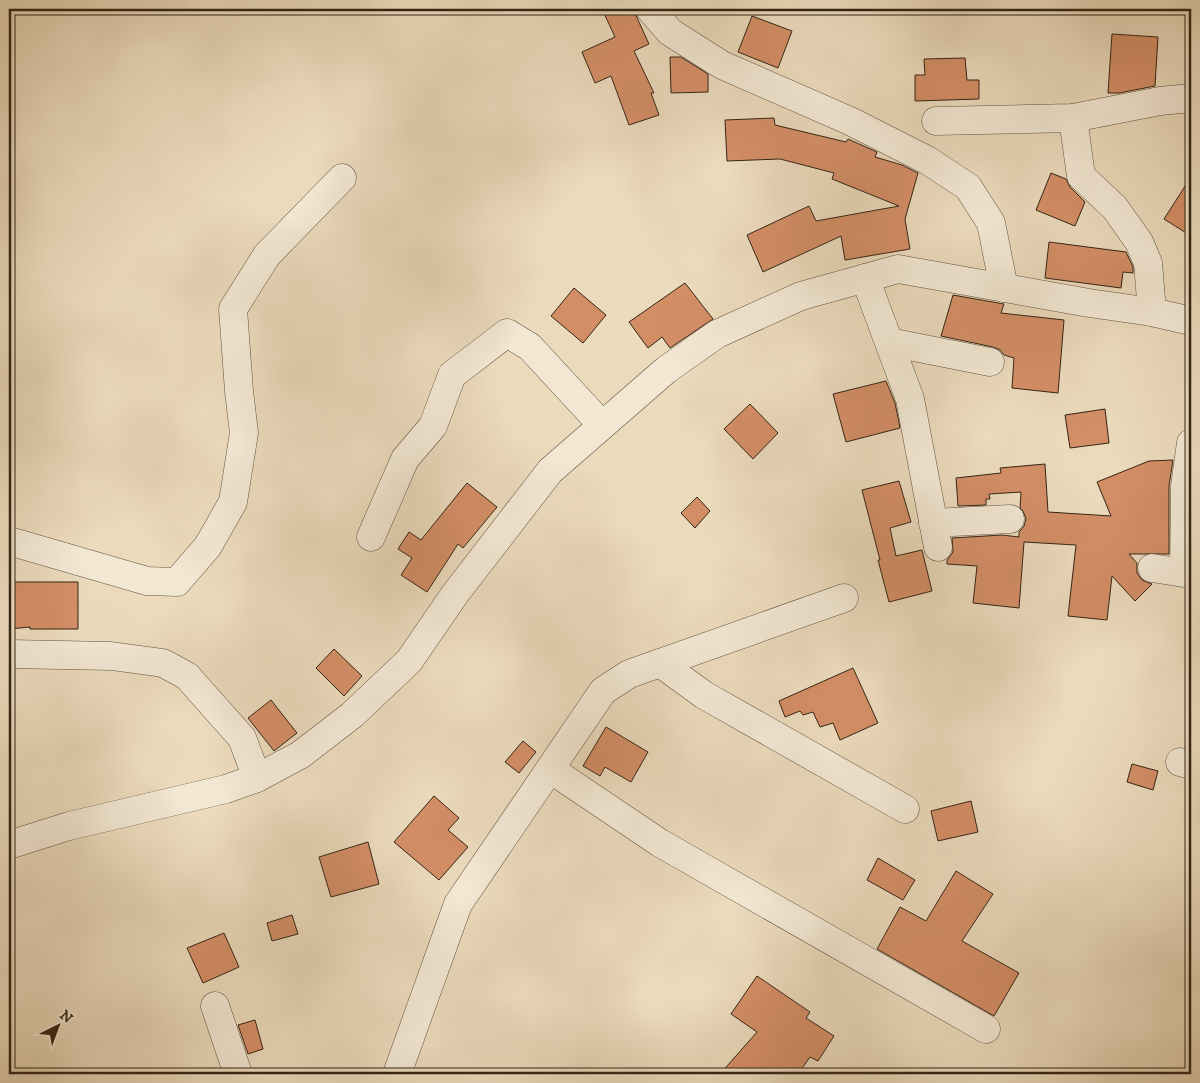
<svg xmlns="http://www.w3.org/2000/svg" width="1200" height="1083" font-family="'IM FELL DW Pica',serif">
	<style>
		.building { fill: #d38e66; stroke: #332515 }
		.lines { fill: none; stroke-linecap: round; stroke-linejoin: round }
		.minor-casing { stroke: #61523f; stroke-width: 29 }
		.minor { stroke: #f2e7d3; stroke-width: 28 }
	</style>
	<rect width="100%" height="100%" fill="#ebdabc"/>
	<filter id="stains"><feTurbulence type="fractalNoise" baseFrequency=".004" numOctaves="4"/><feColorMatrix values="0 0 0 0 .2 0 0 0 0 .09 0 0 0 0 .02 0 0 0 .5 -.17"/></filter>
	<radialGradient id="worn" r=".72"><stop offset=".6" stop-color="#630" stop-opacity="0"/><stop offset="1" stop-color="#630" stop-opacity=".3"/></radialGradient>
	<!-- building -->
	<g class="building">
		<path d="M 602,9 L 633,9 L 649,44 L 634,51 L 654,93 L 651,93 L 659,115 L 629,125 L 611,76 L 595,83 L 582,52 L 615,37 Z"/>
		<path d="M 752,16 L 792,31 L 778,68 L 738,52 Z"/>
		<path d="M 1112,34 L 1158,37 L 1155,86 L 1119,93 L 1108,93 Z"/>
		<path d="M 670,57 L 681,57 L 708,74 L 708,92 L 671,93 Z"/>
		<path d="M 965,58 L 967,80 L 979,80 L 979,99 L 915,101 L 915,75 L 925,75 L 924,59 Z"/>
		<path d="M 774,118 L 775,125 L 846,142 L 848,139 L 877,152 L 875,157 L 902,165 L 918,173 L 905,219 L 910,249 L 845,260 L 841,236 L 763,272 L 747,235 L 809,206 L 816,221 L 899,206 L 832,179 L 834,173 L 780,159 L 727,161 L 725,120 Z"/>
		<path d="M 1051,173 L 1066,179 L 1070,187 L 1085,202 L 1075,226 L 1036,210 Z"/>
		<path d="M 1191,177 L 1191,236 L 1164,219 Z"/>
		<path d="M 1049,242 L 1126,252 L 1133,267 L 1133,273 L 1123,272 L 1121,288 L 1045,278 Z"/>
		<path d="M 685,283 L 713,319 L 670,348 L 662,337 L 648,348 L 629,322 Z"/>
		<path d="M 574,288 L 606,315 L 583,343 L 551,316 Z"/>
		<path d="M 953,295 L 1004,304 L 1001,313 L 1064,320 L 1058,393 L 1012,388 L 1014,358 L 1004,355 L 1000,350 L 993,347 L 941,336 Z"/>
		<path d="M 886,381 L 895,403 L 900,428 L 846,442 L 833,394 Z"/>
		<path d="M 750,404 L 778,433 L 753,459 L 724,429 Z"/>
		<path d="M 1105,409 L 1109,443 L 1070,448 L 1065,415 Z"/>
		<path d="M 1173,460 L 1169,486 L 1169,554 L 1129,554 L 1137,563 L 1137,573 L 1142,580 L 1152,584 L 1135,601 L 1112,576 L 1107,620 L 1068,616 L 1076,545 L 1024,542 L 1019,608 L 973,603 L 977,566 L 947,564 L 947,560 L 953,552 L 952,538 L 1002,535 L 1019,537 L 1019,532 L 1024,526 L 1026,519 L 1023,511 L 1020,508 L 1021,492 L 989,494 L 990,499 L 986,499 L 986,505 L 958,506 L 956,478 L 1001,473 L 1000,468 L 1045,464 L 1048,512 L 1111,516 L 1097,482 L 1149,461 Z"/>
		<path d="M 899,481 L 911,522 L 890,528 L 896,556 L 922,550 L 932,591 L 889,602 L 878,560 L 880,560 L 862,490 Z"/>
		<path d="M 467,483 L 497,507 L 463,548 L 458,544 L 427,592 L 401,575 L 412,558 L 398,549 L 409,532 L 421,540 Z"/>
		<path d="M 697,497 L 710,511 L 695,528 L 681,513 Z"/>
		<path d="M 9,582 L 78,582 L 78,629 L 30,629 L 30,627 L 9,629 Z"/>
		<path d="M 334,649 L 362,676 L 344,696 L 316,668 Z"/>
		<path d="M 853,668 L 878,723 L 840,740 L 833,723 L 820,727 L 813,712 L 803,715 L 800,711 L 785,717 L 779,701 Z"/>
		<path d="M 271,700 L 297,733 L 274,751 L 248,718 Z"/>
		<path d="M 606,727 L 648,752 L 631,782 L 605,767 L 600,776 L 583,766 Z"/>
		<path d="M 523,741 L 536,752 L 519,773 L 505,762 Z"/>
		<path d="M 1132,764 L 1158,771 L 1153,790 L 1127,782 Z"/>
		<path d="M 434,796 L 459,818 L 448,830 L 468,847 L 439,880 L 394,842 Z"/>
		<path d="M 971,801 L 978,832 L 938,841 L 931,811 Z"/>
		<path d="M 368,842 L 379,884 L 331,897 L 319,857 Z"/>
		<path d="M 878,858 L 915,880 L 903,900 L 867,880 Z"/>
		<path d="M 956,871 L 993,894 L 962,941 L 1019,973 L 994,1016 L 877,949 L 900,907 L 926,921 Z"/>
		<path d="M 292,915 L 298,934 L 272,941 L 267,923 Z"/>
		<path d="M 224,933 L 239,967 L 203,983 L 187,948 Z"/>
		<path d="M 757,976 L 810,1012 L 806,1018 L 834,1036 L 818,1061 L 810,1057 L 798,1074 L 720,1074 L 757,1032 L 731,1014 Z"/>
		<path d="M 255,1020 L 263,1049 L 248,1054 L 238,1025 Z"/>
	</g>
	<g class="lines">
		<!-- minor casing -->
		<g class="minor-casing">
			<g id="minor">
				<path d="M 650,9 L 670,32 L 722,65 L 850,121 L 927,160 L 968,187 L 991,223 L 1004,288"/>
				<path d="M 1073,118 L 1081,176 L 1115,208 L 1139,242 L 1148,263 L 1152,312"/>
				<path d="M 936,121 L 1073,118 L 1160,101 L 1191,98"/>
				<path d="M 865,278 L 910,399 L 938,547"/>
				<path d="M 889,342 L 990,362"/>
				<path d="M 933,523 L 1010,519"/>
				<path d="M 371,537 L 405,459 L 433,426 L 452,375 L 507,333 L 530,347 L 602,425"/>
				<path d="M 9,541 L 147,581 L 177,582 L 208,546 L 233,502 L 244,433 L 239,391 L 233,309 L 267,255 L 342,178"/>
				<path d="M 1152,568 L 1184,573 L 1185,486 L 1191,443"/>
				<path d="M 9,654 L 111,656 L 163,663 L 187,676 L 242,738 L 257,778"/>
				<path d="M 660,663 L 704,695 L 905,809"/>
				<path d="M 1180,762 L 1191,765"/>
				<path d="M 550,769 L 660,843 L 986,1029"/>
				<path d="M 9,845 L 69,826 L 226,789 L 257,778 L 300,755 L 352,715 L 409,661 L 455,594 L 550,471 L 666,370 L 717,334 L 801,296 L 898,269 L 1089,303 L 1152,312 L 1191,321"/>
				<path d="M 215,1006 L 238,1074"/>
				<path d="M 397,1074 L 458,904 L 603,691 L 629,674 L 844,598"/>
			</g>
		</g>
		<!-- minor -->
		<use href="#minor" class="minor"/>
	</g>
	<!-- margin -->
	<rect width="1200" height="1083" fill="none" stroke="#ebdabc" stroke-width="30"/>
	<rect x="10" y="10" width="1180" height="1063" fill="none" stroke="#332515" stroke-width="2.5"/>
	<rect x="15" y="15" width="1170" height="1053" fill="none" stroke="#332515"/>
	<!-- north arrow -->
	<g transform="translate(58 1026) rotate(42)" stroke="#f2e7d3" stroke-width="4" paint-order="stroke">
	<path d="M0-4L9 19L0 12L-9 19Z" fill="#332515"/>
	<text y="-8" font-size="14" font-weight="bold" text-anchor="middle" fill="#332515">N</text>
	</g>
	<rect width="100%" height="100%" filter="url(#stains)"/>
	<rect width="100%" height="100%" fill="url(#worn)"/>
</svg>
